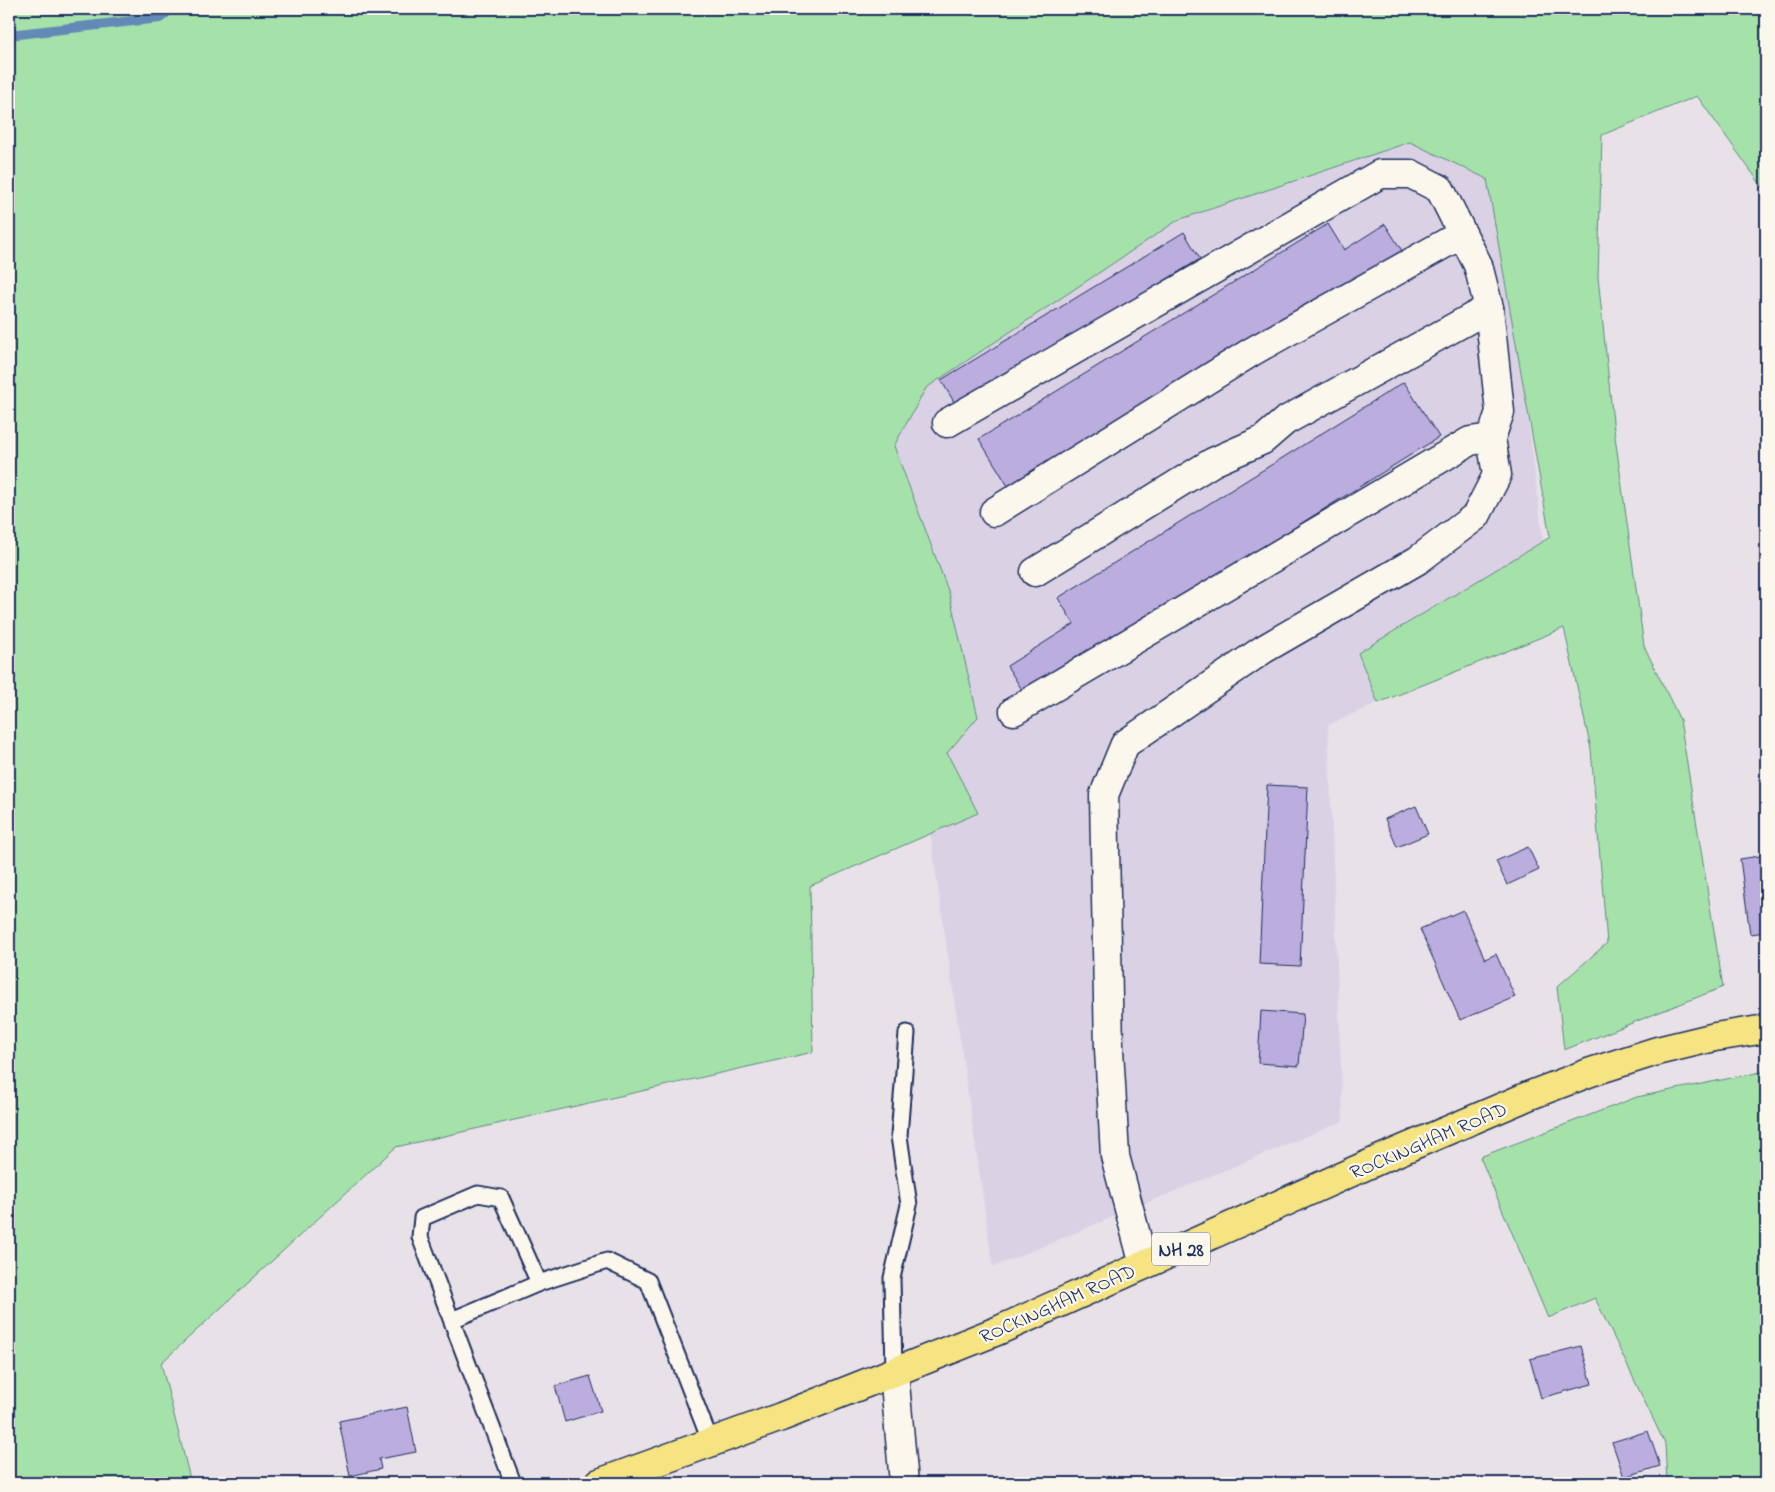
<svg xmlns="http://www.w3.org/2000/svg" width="1775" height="1492" font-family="'Indie Flower',sans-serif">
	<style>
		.built { fill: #dad1e5 }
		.green { fill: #a5e2a9; stroke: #608884 }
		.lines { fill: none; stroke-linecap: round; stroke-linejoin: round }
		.stream { stroke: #6489b6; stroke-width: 10 }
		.building { fill: #bbadde; stroke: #1b2f5e }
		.service-casing { stroke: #1b2f5e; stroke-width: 19 }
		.minor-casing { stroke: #1b2f5e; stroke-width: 31 }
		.primary-casing { stroke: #1b2f5e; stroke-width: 31 }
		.service { stroke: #fbf7ec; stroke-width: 15 }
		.minor { stroke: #fbf7ec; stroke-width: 28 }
		.primary { stroke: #f6e381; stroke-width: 28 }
		.labels { text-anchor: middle; stroke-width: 4.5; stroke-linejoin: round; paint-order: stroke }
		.shield { fill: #fbf7ec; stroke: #5e6b89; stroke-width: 1 }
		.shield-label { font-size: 19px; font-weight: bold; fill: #1b2f5e }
		.street-label { font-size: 20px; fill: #1b2f5e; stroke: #fbf7ec }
	</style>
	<rect width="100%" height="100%" fill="#e8e1e8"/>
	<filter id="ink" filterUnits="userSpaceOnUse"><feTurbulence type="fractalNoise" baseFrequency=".02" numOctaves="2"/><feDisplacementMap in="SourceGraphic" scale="10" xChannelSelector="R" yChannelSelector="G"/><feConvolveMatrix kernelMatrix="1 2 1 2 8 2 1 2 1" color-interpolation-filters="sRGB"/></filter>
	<g filter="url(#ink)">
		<!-- built -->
		<path class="built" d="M 1479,9 L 1553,625 L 1328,725 L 1343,1121 L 993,1267 L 825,106 Z"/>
		<!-- green -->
		<g class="green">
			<path d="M 21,9 L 1766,9 L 1766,192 L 1697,96 L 1602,135 L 1598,277 L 1613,422 L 1644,646 L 1680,720 L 1723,987 L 1564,1050 L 1557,987 L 1607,943 L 1591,749 L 1564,628 L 1378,703 L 1358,653 L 1550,537 L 1487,179 L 1410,142 L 1178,220 L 926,388 L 894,446 L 949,593 L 978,717 L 947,753 L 978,813 L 810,886 L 813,1052 L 396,1147 L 161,1363 L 191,1483 L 9,1483 L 9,16 Z"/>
			<path d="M 1766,1071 L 1766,1483 L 1667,1483 L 1665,1444 L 1595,1298 L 1548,1318 L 1480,1157 L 1637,1097 Z"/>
		</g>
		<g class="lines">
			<!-- stream -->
			<path class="stream" d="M 9,35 L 160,18 L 171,9"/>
		</g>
		<!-- building -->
		<g class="building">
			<path d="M 1328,224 L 1344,250 L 1385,224 L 1404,254 L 1013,494 L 979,439 Z"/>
			<path d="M 1184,232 L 1200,259 L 957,407 L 941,380 Z"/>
			<path d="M 1404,382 L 1439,437 L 1026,696 L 1007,666 L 1074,624 L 1058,598 Z"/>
			<path d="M 1267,785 L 1308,787 L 1300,966 L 1259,964 Z"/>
			<path d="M 1416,806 L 1428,834 L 1397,847 L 1385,819 Z"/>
			<path d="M 1528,847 L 1539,870 L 1507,885 L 1496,861 Z"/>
			<path d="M 1766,855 L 1766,932 L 1750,934 L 1740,859 Z"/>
			<path d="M 1463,910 L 1485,959 L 1496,954 L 1515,997 L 1460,1020 L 1420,929 Z"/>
			<path d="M 1261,1011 L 1303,1014 L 1299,1066 L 1258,1063 Z"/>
			<path d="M 1581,1346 L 1592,1384 L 1541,1398 L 1530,1359 Z"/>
			<path d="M 590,1376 L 601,1411 L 565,1422 L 555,1386 Z"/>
			<path d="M 407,1407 L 416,1452 L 379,1459 L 381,1469 L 350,1476 L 339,1421 Z"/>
			<path d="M 1648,1431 L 1660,1466 L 1624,1477 L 1612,1442 Z"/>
		</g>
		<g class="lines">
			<!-- service casing -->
			<g class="service-casing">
				<g id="service">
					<path d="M 452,1320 L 539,1283"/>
					<path d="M 894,1372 L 892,1278 L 909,1205 L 899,1136 L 907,1033"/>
					<path d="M 513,1483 L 420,1237 L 422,1218 L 478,1194 L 501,1198 L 539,1283 L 607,1261 L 648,1281 L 711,1443"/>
				</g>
			</g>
			<!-- minor casing -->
			<g class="minor-casing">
				<g id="minor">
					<path d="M 947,423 L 1380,174 L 1411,174 L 1440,189 L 1478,265 L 1489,308 L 1500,412 L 1491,438 L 1497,475 L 1476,516 L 1418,560 L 1264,649 L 1125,744 L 1104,795 L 1109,1049 L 1115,1156 L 1144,1265"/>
					<path d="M 994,512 L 1253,351 L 1462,234"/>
					<path d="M 1035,572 L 1213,462 L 1263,440 L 1285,421 L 1489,308"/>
					<path d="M 1014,711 L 1470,441 L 1491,438"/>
					<path d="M 894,1372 L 904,1483"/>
				</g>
			</g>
			<!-- primary casing -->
			<g class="primary-casing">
				<path id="primary" d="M 599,1483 L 781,1417 L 997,1331 L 1383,1158 L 1528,1096 L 1591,1072 L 1657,1051 L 1715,1037 L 1766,1029"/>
			</g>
			<!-- service -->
			<use href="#service" class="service"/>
			<!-- minor -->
			<use href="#minor" class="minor"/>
			<!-- primary -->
			<use href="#primary" class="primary"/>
		</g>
	</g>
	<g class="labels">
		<!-- shield labels -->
		<rect class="shield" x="1152" y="1232.5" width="58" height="33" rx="4"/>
		<g class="shield-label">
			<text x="1181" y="1256">NH 28</text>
		</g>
		<!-- street labels -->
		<g class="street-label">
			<text transform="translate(1428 1140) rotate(-23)" y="7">ROCKINGHAM ROAD</text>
			<text transform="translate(1057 1303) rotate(-24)" y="7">ROCKINGHAM ROAD</text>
		</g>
	</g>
	<!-- margin -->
	<rect width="1775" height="1492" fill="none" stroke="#fbf7ec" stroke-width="30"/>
	<rect x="15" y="15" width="1745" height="1462" fill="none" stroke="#1b2f5e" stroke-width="2" filter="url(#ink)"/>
</svg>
